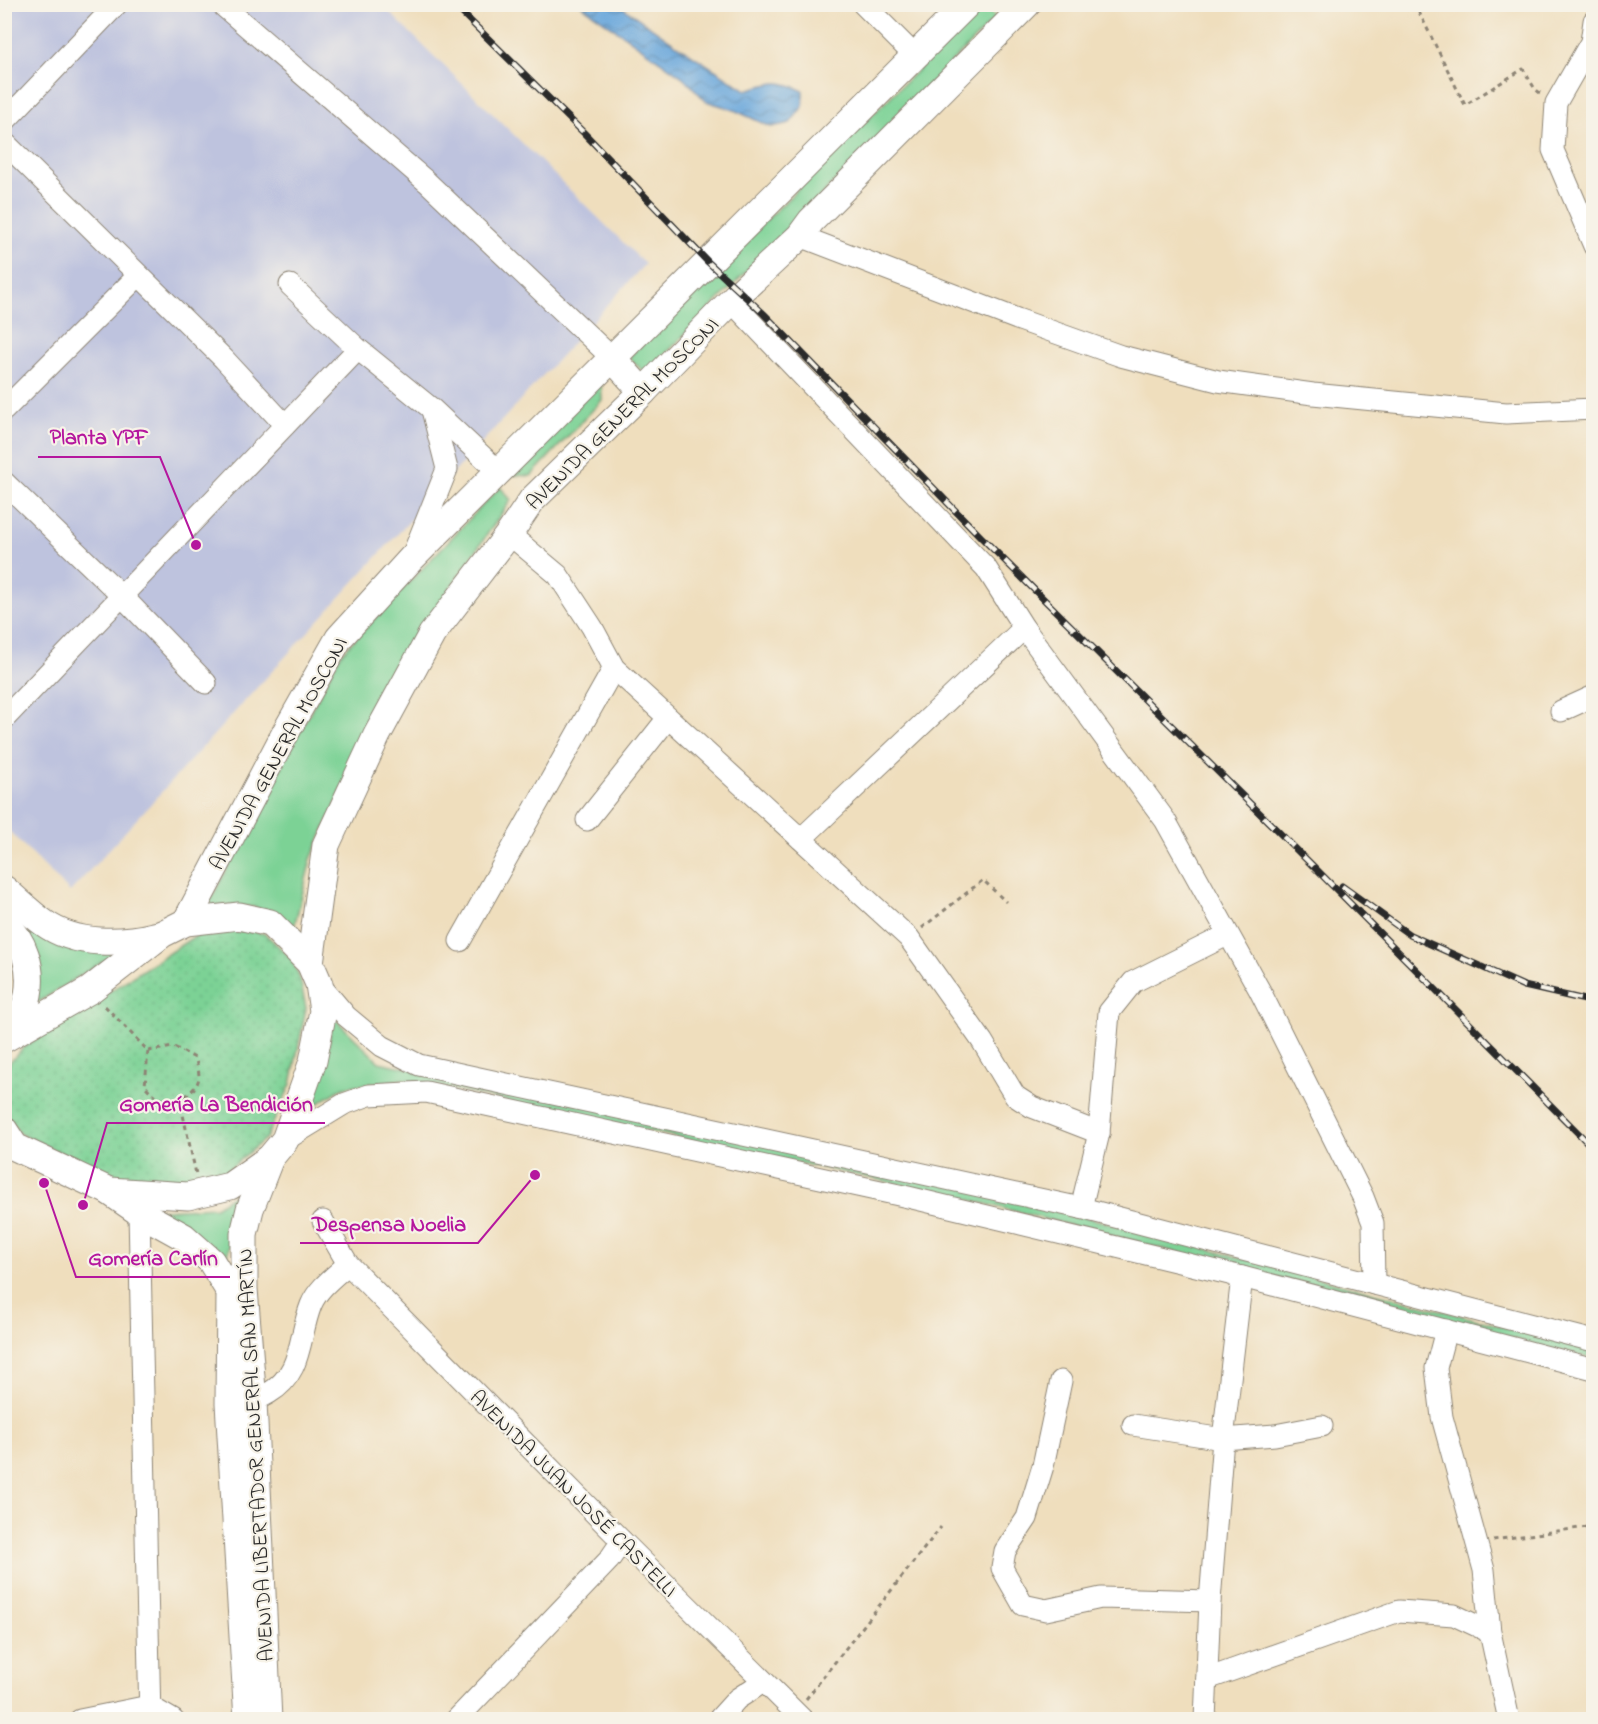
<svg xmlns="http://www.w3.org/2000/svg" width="1598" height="1724" font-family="'Indie Flower',sans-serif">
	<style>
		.industrial { fill: #bec3de }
		.green { fill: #7cd295; stroke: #547e60; stroke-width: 1.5 }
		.park { fill: url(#park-dots); stroke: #547e60; stroke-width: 1.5 }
		.water { fill: url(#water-waves); stroke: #4a6983; stroke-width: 1.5 }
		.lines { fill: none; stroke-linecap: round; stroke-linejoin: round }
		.minor-casing { stroke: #8d8474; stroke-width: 23 }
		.major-casing { stroke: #8d8474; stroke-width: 29 }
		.path { stroke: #8d8474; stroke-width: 3; stroke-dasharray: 4.5 4.5; stroke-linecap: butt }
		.minor { stroke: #fff; stroke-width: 21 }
		.major { stroke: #fff; stroke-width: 27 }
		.rail-casing { stroke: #2b2b2b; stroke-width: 7 }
		.rail { stroke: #f7f3e8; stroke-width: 4.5; stroke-dasharray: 14; stroke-linecap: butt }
		.labels { text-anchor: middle; stroke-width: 4.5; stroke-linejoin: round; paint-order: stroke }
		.street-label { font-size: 21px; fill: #2b2b2b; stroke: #f7f3e8 }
		.leader { fill: none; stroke: #b5179e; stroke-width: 2 }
		.callout-dot { fill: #b5179e; stroke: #f7f3e8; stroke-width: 2 }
		.callout-label { font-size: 22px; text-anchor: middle; font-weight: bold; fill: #b5179e; stroke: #f7f3e8; stroke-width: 4.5; stroke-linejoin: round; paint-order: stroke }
	</style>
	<defs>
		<pattern id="park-dots" width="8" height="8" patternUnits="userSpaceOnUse" patternTransform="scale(1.5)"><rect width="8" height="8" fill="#7cd295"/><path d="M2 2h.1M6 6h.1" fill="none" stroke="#6bb481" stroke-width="1.8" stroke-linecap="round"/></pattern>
		<pattern id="water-waves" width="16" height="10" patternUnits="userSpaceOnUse" patternTransform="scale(1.5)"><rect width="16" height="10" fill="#6aa7db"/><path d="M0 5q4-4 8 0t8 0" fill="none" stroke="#5788b2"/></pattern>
	</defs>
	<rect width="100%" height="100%" fill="#f7f3e8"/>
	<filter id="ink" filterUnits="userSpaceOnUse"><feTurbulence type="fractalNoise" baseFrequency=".0167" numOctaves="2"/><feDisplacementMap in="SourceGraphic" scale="12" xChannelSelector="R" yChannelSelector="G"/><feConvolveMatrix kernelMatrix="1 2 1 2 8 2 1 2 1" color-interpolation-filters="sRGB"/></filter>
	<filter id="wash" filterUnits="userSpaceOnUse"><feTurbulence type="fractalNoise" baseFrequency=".008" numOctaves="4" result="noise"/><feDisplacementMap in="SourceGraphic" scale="24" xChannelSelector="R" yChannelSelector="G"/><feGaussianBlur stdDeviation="1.35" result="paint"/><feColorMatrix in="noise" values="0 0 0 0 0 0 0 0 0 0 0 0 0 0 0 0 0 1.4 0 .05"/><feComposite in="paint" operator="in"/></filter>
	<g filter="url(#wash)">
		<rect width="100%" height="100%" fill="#efdebd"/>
		<!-- industrial -->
		<path class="industrial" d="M 4,5 L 382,5 L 645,264 L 70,892 L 5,827 Z"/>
		<!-- green -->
		<g class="green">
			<path d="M 983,5 L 996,17 L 646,374 L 629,357 Z"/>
			<path d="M 601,380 L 602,400 L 531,476 L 513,475 Z"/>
			<path d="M 500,487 L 511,500 L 402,657 L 311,859 L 293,931 L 255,907 L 208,905 L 341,654 Z"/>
			<path d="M 4,899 L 121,950 L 32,1006 L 5,916 Z"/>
			<path d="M 332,1016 L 379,1062 L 955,1183 L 1593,1350 L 1593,1359 L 955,1196 L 403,1079 L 344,1087 L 312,1107 L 328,1051 Z"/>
			<path d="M 254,1182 L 235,1217 L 228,1252 L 228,1274 L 149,1211 L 215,1207 Z"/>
		</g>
		<!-- park -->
		<path class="park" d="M 236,928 L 265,934 L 291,958 L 300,979 L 306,1008 L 291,1084 L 266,1138 L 223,1174 L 176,1187 L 113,1177 L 20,1134 L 7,1115 L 5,1106 L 5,1076 L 9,1063 L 24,1047 L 195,936 Z"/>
		<!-- water -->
		<path class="water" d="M 581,5 L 619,5 L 681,48 L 746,90 C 771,83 779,78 803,91 L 803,106 L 790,123 L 771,127 L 732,109 L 706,101 L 684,78 Z"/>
	</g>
	<g filter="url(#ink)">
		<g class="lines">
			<!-- minor casing -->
			<g class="minor-casing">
				<g id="minor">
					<path d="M 221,4 L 427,182 L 612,358"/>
					<path d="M 863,4 L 915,56"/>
					<path d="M 1594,21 L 1591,42 L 1556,103 L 1553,150 L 1594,246"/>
					<path d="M 4,122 L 117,4"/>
					<path d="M 4,142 L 224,359 L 285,425"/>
					<path d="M 800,236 L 1017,319 L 1121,356 L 1218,381 L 1313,394 L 1506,413 L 1594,409"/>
					<path d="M 290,285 L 358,349 L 432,409 L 499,472"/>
					<path d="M 732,302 L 986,568 L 1024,628 L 1165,820 L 1260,991 L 1363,1197 L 1373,1223 L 1374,1284"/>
					<path d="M 4,410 L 138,276"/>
					<path d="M 4,482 L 122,596 L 206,683"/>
					<path d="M 509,534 L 558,575 L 592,627 L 614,668 L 909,938 L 982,1041 L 1015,1096 L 1032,1107 L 1099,1133"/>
					<path d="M 413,554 L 447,469 L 432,410"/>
					<path d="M 1561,711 L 1594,696"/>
					<path d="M 4,719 L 358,349"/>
					<path d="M 587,820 L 668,718"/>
					<path d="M 801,839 L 1024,628"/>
					<path d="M 460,941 L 614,668"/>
					<path d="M 319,984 L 346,1016 L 382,1046 L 419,1065 L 1081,1208 L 1594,1341"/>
					<path d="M 285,1140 L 344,1104 L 369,1095 L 426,1092 L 908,1197 L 1242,1277 L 1594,1369"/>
					<path d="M 1081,1208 L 1099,1133 L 1109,1012 L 1133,982 L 1227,935"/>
					<path d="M 139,1212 L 150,1720"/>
					<path d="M 323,1221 L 348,1264 L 622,1541 L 803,1720"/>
					<path d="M 1446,1330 L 1436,1368 L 1442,1417 L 1484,1570 L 1490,1632"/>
					<path d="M 1061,1381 L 1043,1466 L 1027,1518 L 1005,1551 L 1002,1568 L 1023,1605 L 1046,1610 L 1101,1598 L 1210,1601"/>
					<path d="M 239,1403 C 253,1402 257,1400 269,1393 C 303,1373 298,1338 311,1305 C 318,1288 335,1276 348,1264"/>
					<path d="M 1133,1425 L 1223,1439 L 1275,1435 L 1322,1426"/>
					<path d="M 1207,1679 L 1399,1611 L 1454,1615 L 1490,1632 L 1509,1720"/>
					<path d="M 80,1720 L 149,1706 L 173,1720"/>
					<path d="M 456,1720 L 609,1560 L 622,1541"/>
					<path d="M 718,1720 L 737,1699 L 763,1682"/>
					<path d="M 1205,1720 L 1210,1601 L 1223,1439 L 1242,1277"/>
				</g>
			</g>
			<!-- major casing -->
			<g class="major-casing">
				<g id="major">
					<path d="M 612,358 L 643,392"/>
					<path d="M 4,889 C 17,900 30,913 44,923 C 76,946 122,944 158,935"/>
					<path d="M 4,922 C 24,940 33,968 28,995 C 26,1008 17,1022 11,1034"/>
					<path d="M 186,922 L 288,728 L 339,638 L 411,559 L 967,4"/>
					<path d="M 310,963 L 326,845 L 377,735 L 432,634 L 509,534 L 532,500 L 643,392 L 740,292 L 800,236 L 811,221 L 1027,4"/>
					<path d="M 4,1039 L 90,990 L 162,934 L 186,922 L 239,916 L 270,923 L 310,963 L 319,984 L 323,1011 L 313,1061 L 285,1140 L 270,1158 L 230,1186 L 188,1196 L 109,1191 L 15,1147 L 4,1130"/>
					<path d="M 110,1192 L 139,1212 L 184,1237 L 211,1261 L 230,1292 L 229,1403 L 248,1720"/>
					<path d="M 268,1720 L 253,1402 L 244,1289 L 244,1234 L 250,1209 L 270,1158"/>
				</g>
			</g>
			<!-- path -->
			<g class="path">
				<path d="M 1414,4 L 1418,10 L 1465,105 L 1523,69 L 1535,89 L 1540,93"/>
				<path d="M 922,928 L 983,880 L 1006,902"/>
				<path d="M 105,1006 L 148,1051 L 145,1086 L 158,1099 L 180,1101 L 196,1174"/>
				<path d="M 148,1051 L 174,1047 L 195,1058 C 203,1082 199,1085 180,1101"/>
				<path d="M 1493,1540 L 1594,1526"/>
				<path d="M 806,1699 L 941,1527"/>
			</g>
			<!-- minor -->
			<use href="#minor" class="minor"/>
			<!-- major -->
			<use href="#major" class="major"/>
			<!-- rail casing -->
			<g class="rail-casing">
				<g id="rail">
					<path d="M 453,4 L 584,133 L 708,262 L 764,314 L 981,537 L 1312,865 L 1594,1149"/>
					<path d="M 1342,886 L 1410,935 L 1524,986 L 1594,1002"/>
				</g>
			</g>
			<!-- rail -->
			<use href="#rail" class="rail"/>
		</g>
	</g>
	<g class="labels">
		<!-- street labels -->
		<g class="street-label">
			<text transform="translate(622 413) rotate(-45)" y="7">AVENIDA GENERAL MOSCONI</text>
			<text transform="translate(278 753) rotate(-61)" y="7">AVENIDA GENERAL MOSCONI</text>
			<text transform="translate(255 1455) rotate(-93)" y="7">AVENIDA LIBERTADOR GENERAL SAN MARTÍN</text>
			<text transform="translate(574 1493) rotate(45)" y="7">AVENIDA JUAN JOSÉ CASTELLI</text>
		</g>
	</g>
	<!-- callouts -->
	<path class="leader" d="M196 545L160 457H38M83 1205L107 1123H325M535 1175L478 1243H300M44 1183L76 1277H230"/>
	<g class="callout-dot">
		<circle cx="196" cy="545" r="6"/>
		<circle cx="83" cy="1205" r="6"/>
		<circle cx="535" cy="1175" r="6"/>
		<circle cx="44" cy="1183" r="6"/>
	</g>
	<g class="callout-label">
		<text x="99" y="444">Planta YPF</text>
		<text x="216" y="1111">Gomería La Bendición</text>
		<text x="389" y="1231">Despensa Noelia</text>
		<text x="153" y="1265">Gomería Carlín</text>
	</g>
	<!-- margin -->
	<rect width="1598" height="1724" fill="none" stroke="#f7f3e8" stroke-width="24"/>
</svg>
